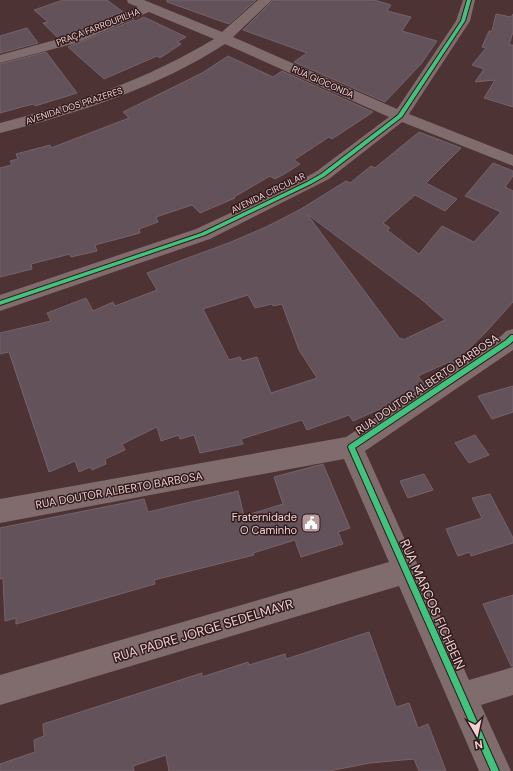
<svg xmlns="http://www.w3.org/2000/svg" width="513" height="771" font-family="'DM Sans',sans-serif">
	<style>
		.building { fill: #64525b; stroke: #75636c; fill-rule: evenodd }
		.lines { fill: none; stroke-linecap: round; stroke-linejoin: round }
		.minor { fill: #816c6d; fill-rule: evenodd }
		.cycleway-casing { stroke: #2f191a; stroke-width: 2 }
		.cycleway { fill: #40c37c; fill-rule: evenodd }
		.labels { text-anchor: middle; stroke-width: 3; stroke-linejoin: round; paint-order: stroke }
		.far-street-label { font-size: 9px; fill: #f1d1d1; stroke: #2f191a }
		.street-label { font-size: 11px; fill: #f1d1d1; stroke: #2f191a }
		.poi-label { font-size: 11px; fill: #f1d1d1; stroke: #2f191a; text-anchor: end }
		.near-street-label { font-size: 13px; fill: #f1d1d1; stroke: #2f191a }
	</style>
	<rect width="100%" height="100%" fill="#4e3335"/>
	<!-- building -->
	<g class="building">
		<path d="M 63,0 L 107,0 L 123,12 L 58,38 L 43,23 L 48,22 L 34,10 Z"/>
		<path d="M 167,0 L 256,0 L 229,24 L 167,2 Z"/>
		<path d="M 273,0 L 374,0 L 391,5 L 387,11 L 411,17 L 402,31 L 437,41 L 421,64 L 385,102 L 294,62 L 307,53 L 243,30 Z"/>
		<path d="M 496,14 L 511,17 L 513,14 L 513,32 L 509,45 L 513,45 L 513,107 L 484,98 L 495,80 L 475,82 L 484,69 L 472,65 L 486,48 L 482,47 L 489,31 L 492,31 Z"/>
		<path d="M 144,17 L 186,37 L 177,42 L 181,44 L 160,58 L 157,56 L 104,79 L 68,47 L 134,20 L 136,21 Z"/>
		<path d="M 27,28 L 38,43 L 0,53 L 0,36 Z"/>
		<path d="M 46,52 L 77,93 L 35,106 L 34,104 L 29,105 L 0,113 L 0,64 Z"/>
		<path d="M 228,56 L 273,77 L 282,71 L 373,112 L 332,139 L 329,137 L 294,160 L 300,164 L 286,173 L 275,179 L 270,176 L 234,197 L 235,198 L 200,213 L 192,205 L 156,217 L 158,222 L 139,229 L 140,233 L 95,245 L 97,251 L 71,257 L 70,254 L 31,264 L 32,269 L 0,277 L 0,168 L 12,165 L 10,161 L 18,159 L 16,154 L 50,145 L 51,148 L 129,118 L 123,112 L 202,73 Z"/>
		<path d="M 419,132 L 461,148 L 426,183 L 457,199 L 445,211 L 415,195 L 383,223 L 390,228 L 387,230 L 419,254 L 442,226 L 474,242 L 501,212 L 465,196 L 493,163 L 513,171 L 513,176 L 505,187 L 513,191 L 513,302 L 486,332 L 452,365 L 449,362 L 418,376 L 424,384 L 400,400 L 353,421 L 349,415 L 307,430 L 302,420 L 241,439 L 243,444 L 200,453 L 194,435 L 180,439 L 179,435 L 161,441 L 157,427 L 122,444 L 125,450 L 105,459 L 106,464 L 92,470 L 90,467 L 79,472 L 75,461 L 49,472 L 9,352 L 0,354 L 0,333 L 51,321 L 47,313 L 86,298 L 93,311 L 113,302 L 115,306 L 157,290 L 147,273 L 231,242 L 266,227 L 301,209 L 346,181 L 350,183 L 371,166 L 375,168 ZM 307,214 L 421,299 L 445,320 L 403,340 L 402,338 L 400,339 ZM 248,295 L 255,308 L 272,304 L 273,306 L 282,304 L 299,350 L 317,378 L 271,393 L 257,357 L 242,361 L 240,357 L 229,360 L 203,309 Z"/>
		<path d="M 513,386 L 513,412 L 492,419 L 478,396 Z"/>
		<path d="M 475,435 L 489,455 L 469,463 L 455,443 Z"/>
		<path d="M 323,464 L 350,528 L 338,532 L 343,544 L 301,557 L 295,540 L 253,553 L 254,555 L 154,580 L 155,584 L 16,624 L 16,618 L 5,621 L 3,578 L 0,579 L 0,528 L 144,499 L 148,512 L 238,491 L 244,516 L 283,504 L 274,477 Z"/>
		<path d="M 424,474 L 433,490 L 408,498 L 400,481 Z"/>
		<path d="M 490,494 L 513,538 L 513,543 L 471,556 L 470,552 L 458,556 L 446,529 L 482,518 L 472,498 Z"/>
		<path d="M 513,595 L 513,666 L 511,666 L 483,604 Z"/>
		<path d="M 369,632 L 396,707 L 409,703 L 418,728 L 428,724 L 446,771 L 419,771 L 414,759 L 370,763 L 329,771 L 169,771 L 166,755 L 133,766 L 134,771 L 0,771 L 0,764 L 35,752 L 34,740 L 44,736 L 43,724 L 202,673 L 202,677 L 248,662 L 249,665 L 285,654 L 286,659 Z"/>
	</g>
	<g class="lines">
		<!-- minor -->
		<g class="minor">
			<path d="M 127,0 L 144,0 L 222,32 L 258,0 L 272,0 L 233,37 L 397,109 L 456,21 L 463,0 L 475,0 L 470,21 L 409,114 L 513,155 L 513,166 L 402,122 L 329,179 L 210,239 L 0,311 L 0,295 L 196,229 L 303,179 L 317,171 L 389,117 L 225,44 C 157,88 78,113 0,133 L 0,123 C 75,104 148,79 214,39 L 149,12 L 76,43 L 0,63 L 0,55 L 66,37 L 138,7 L 128,3 Z"/>
			<path d="M 513,329 L 513,350 L 365,451 L 414,560 L 416,561 L 420,571 L 469,680 L 513,667 L 513,695 L 481,705 L 511,771 L 479,771 L 399,586 L 0,705 L 0,675 L 389,562 L 344,459 L 0,523 L 0,499 L 346,437 L 501,336 L 506,331 Z"/>
		</g>
		<!-- cycleway casing -->
		<g class="cycleway-casing">
			<g id="cycleway">
				<path d="M 467,0 L 471,0 L 465,21 L 402,117 L 325,176 L 311,184 L 205,235 L 0,305 L 0,301 L 201,233 L 307,182 L 321,174 L 398,115 L 461,21 Z"/>
				<path d="M 511,335 L 513,335 L 513,341 L 510,344 L 355,448 L 499,771 L 491,771 L 348,447 L 349,445 L 506,340 Z"/>
			</g>
		</g>
		<!-- cycleway -->
		<use href="#cycleway" class="cycleway"/>
	</g>
	<!-- icons -->
	<defs>
		<g id="civic-square" transform="scale(1)"><rect x="-9" y="-9" width="18" height="18" rx="4" fill="#b89a9a" stroke="#2f191a"/><path d="M-.6-6.5H3V-4.5H.6V-3L4-1V1h2V6H-6V1h2V-1L-.6-3ZM-1.2 2.5V6h2.4V2.5Z" fill="#fff"/></g>
	</defs>
	<g fill-rule="evenodd">
		<use href="#civic-square" x="311" y="523"/>
	</g>
	<g class="labels">
		<!-- far-street labels -->
		<g class="far-street-label">
			<text transform="translate(98 27) rotate(-21)" y="3">PRAÇA FARROUPILHA</text>
			<text transform="translate(323 82) rotate(24)" y="3">RUA GIOCONDA</text>
			<text transform="translate(74 106) rotate(-18)" y="3">AVENIDA DOS PRAZERES</text>
			<text transform="translate(268 193) rotate(-26)" y="3">AVENIDA CIRCULAR</text>
		</g>
		<!-- street labels -->
		<g class="street-label">
			<text transform="translate(427 384) rotate(-34)" y="4">RUA DOUTOR ALBERTO BARBOSA</text>
			<text transform="translate(119 490) rotate(-10)" y="4">RUA DOUTOR ALBERTO BARBOSA</text>
		</g>
		<!-- poi labels -->
		<g class="poi-label">
			<text x="297" y="521">Fraternidade<tspan x="297" dy="13">O Caminho</tspan></text>
		</g>
		<!-- near-street labels -->
		<g class="near-street-label">
			<text transform="translate(433 604) rotate(66)" y="5">RUA MARCOS FICHBEIN</text>
			<text transform="translate(203 630) rotate(-17)" y="5">RUA PADRE JORGE SEDELMAYR</text>
		</g>
	</g>
	<!-- north arrow -->
	<g transform="translate(477 735) rotate(171)" stroke="#2f191a" stroke-width="3" paint-order="stroke">
	<path d="M0-3L7 15L0 10L-7 15Z" fill="#f1d1d1"/>
	<text y="-6" font-size="11" font-weight="bold" text-anchor="middle" fill="#f1d1d1">N</text>
	</g>
</svg>
